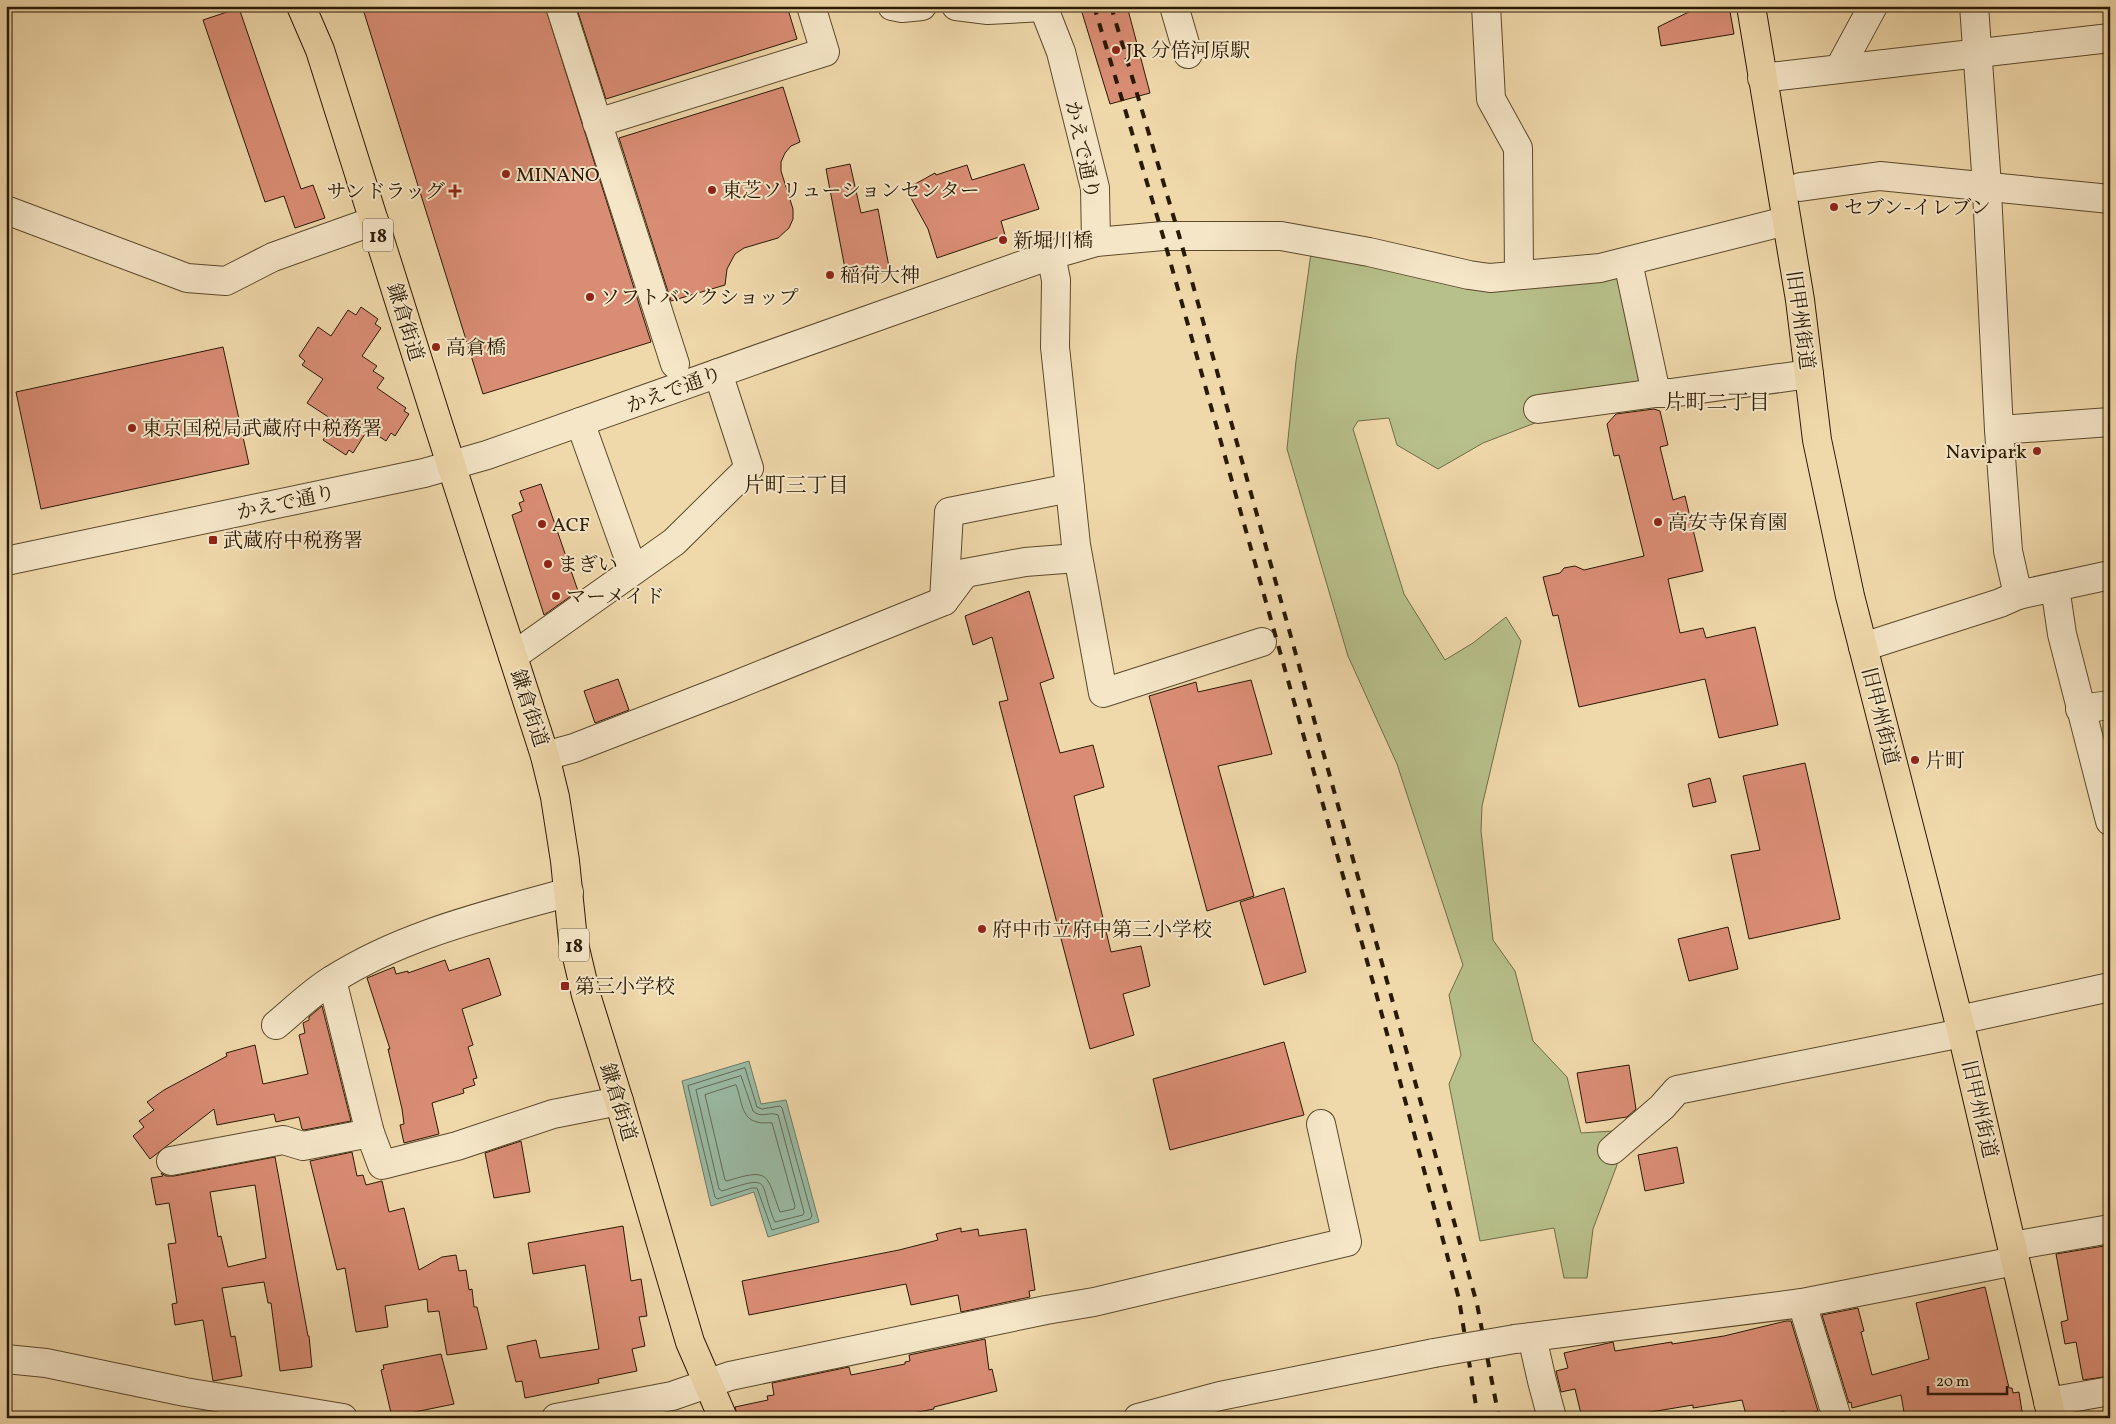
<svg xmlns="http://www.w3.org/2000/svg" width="2116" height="1424" font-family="Vollkorn,'Noto Serif JP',serif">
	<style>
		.green { fill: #b7bf8a; stroke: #706c46 }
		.water { fill: #9abaa5; stroke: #6d7a63 }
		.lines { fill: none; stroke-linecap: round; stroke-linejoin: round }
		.shore { stroke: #626a53; stroke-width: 1 }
		.building { fill: #da8d75; stroke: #2a1901; fill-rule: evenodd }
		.minor-casing { stroke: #5b492b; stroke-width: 30 }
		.major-casing { stroke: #2a1901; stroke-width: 30 }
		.minor { stroke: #f5e6c8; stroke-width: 28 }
		.major { stroke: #efd8aa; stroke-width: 28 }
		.rail { stroke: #2a1901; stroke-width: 4; stroke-dasharray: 9 9; stroke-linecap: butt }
		.minor-bridge-casing { stroke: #5b492b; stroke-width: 30; stroke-linecap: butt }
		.minor-bridge { stroke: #f5e6c8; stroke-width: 28 }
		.poi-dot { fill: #8f2418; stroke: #f5e6c8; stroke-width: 2 }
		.labels { text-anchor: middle; stroke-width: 4; stroke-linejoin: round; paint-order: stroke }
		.shield { fill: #f5e6c8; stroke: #67563d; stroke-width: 1 }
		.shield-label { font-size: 19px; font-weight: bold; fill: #2a1901 }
		.poi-label { font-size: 20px; fill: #2a1901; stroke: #f5e6c8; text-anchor: start }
		.street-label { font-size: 20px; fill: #2a1901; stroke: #f5e6c8 }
		.neighbourhood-label { font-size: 21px; fill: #2a1901; stroke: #f5e6c8 }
	</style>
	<rect width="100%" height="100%" fill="#efd8aa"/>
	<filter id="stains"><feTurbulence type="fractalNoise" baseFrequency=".004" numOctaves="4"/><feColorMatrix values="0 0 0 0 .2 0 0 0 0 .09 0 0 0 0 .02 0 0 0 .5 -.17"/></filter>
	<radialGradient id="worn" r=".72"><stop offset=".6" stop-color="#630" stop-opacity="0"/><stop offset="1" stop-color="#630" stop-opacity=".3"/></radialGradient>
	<!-- green -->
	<path class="green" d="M 1311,253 L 1621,274 L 1639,383 L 1483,443 L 1438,469 L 1397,445 L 1389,418 L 1358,421 L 1353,429 L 1404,594 L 1445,660 L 1473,643 L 1506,617 L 1521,641 L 1482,806 L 1481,831 L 1493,940 L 1515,971 L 1533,1041 L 1567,1077 L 1581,1133 L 1613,1131 L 1617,1165 L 1593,1229 L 1587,1278 L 1564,1278 L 1554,1228 L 1480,1241 L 1449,1084 L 1461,1055 L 1449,995 L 1463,965 L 1397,764 L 1348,656 L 1287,449 L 1296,361 Z"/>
	<!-- water -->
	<path class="water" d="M 749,1061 L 761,1104 L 786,1100 L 819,1222 L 768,1237 L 754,1192 L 711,1206 L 682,1081 Z"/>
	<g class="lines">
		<!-- shore -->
		<g class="shore">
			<path d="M 745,1068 L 757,1107 L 762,1109 L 780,1106 L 782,1108 L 812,1216 L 810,1219 L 772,1230 L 757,1188 L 752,1188 L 717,1199 L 715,1197 L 688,1086 Z"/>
			<path d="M 741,1076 L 753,1111 C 761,1119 769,1111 778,1115 L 804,1212 L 803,1215 L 775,1222 C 757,1181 775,1174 722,1191 L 719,1189 L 696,1090 Z"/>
			<path d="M 736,1085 C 742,1098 740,1118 757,1122 C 762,1124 768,1122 772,1123 L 795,1206 L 794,1209 L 780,1212 C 766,1175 771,1167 727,1181 L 725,1180 L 705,1095 Z"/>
		</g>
	</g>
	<!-- building -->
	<g class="building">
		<path d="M 362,6 L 545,6 L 651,342 L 483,394 Z"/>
		<path d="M 576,6 L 787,6 L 797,39 L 606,99 Z"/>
		<path d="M 1080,6 L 1127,6 L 1150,93 L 1110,104 Z"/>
		<path d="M 1701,6 L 1729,6 L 1734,34 L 1661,46 L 1658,27 Z"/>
		<path d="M 239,8 L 301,189 L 313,185 L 325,218 L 295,228 L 284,196 L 265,202 L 203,20 Z"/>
		<path d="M 783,87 L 800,142 L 791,146 L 785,153 L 781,162 L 781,171 L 793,209 L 793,219 L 789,228 L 778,238 L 744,248 L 735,254 L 727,269 L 725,285 L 671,301 L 619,138 Z"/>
		<path d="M 850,164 L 861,213 L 878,209 L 890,272 L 847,279 L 826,169 Z"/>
		<path d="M 1024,164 L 1039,209 L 1001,221 L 1005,235 L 937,258 L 928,229 L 906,189 L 935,173 L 936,175 L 967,165 L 972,180 Z"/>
		<path d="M 361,307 L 378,319 L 375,324 L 381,328 L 362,356 L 377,366 L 373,371 L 384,378 L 377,388 L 406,408 L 404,411 L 409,414 L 395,436 L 391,433 L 386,441 L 368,429 L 353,453 L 349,450 L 346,455 L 323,440 L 327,434 L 325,432 L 333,420 L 307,403 L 323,379 L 302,365 L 305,361 L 299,356 L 318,327 L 331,336 L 348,310 L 356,315 Z"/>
		<path d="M 223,347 L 249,464 L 41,509 L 16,392 Z"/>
		<path d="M 1654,409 L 1660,411 L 1668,445 L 1660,447 L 1673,500 L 1685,496 L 1703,571 L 1668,579 L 1680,633 L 1703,628 L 1706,638 L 1755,627 L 1778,725 L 1719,738 L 1705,679 L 1579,707 L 1558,615 L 1553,616 L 1543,577 L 1560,573 L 1564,568 L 1575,566 L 1584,570 L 1644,556 L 1619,455 L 1614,456 L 1607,424 L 1616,414 Z"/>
		<path d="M 541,484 L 578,591 L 544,615 L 512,515 L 522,511 L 519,503 L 524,501 L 520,491 Z"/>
		<path d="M 1029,591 L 1054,678 L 1040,683 L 1060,753 L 1093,745 L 1104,787 L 1074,796 L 1111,952 L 1141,946 L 1150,986 L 1123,994 L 1134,1035 L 1090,1049 L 999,702 L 1008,700 L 992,637 L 973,645 L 965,616 Z"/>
		<path d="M 618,679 L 629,710 L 595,723 L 584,691 Z"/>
		<path d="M 1251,680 L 1272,754 L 1218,766 L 1254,896 L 1207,911 L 1149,696 L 1196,682 L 1198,692 Z"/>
		<path d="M 1805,763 L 1840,919 L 1749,939 L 1731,855 L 1760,850 L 1743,776 Z"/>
		<path d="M 1710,778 L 1716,802 L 1693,807 L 1688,784 Z"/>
		<path d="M 1284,888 L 1306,972 L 1264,985 L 1240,902 Z"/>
		<path d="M 1728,927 L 1738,969 L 1689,981 L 1678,939 Z"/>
		<path d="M 489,958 L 501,995 L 462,1009 L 473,1045 L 468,1047 L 477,1078 L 473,1079 L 475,1085 L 463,1089 L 464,1093 L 432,1103 L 439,1134 L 404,1143 L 400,1125 L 404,1124 L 402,1109 L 388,1049 L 390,1049 L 367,978 L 394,967 L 396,974 L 408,971 L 408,973 L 445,960 L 449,971 Z"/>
		<path d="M 322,1006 L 351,1121 L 304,1130 L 302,1129 L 299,1117 L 276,1122 L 274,1114 L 217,1125 L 214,1109 L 150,1159 L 133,1136 L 144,1127 L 139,1121 L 154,1110 L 147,1102 L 164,1090 L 227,1056 L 226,1053 L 255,1045 L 263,1084 L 308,1074 L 299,1035 L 305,1033 L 303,1023 L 309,1020 L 309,1017 Z"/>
		<path d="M 1284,1042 L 1304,1115 L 1170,1150 L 1153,1079 Z"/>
		<path d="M 1629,1065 L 1636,1109 L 1627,1117 L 1586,1123 L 1577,1073 Z"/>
		<path d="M 521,1141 L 530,1192 L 494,1198 L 485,1153 Z"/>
		<path d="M 1677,1147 L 1684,1183 L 1645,1191 L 1638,1155 Z"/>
		<path d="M 352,1152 L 357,1176 L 363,1175 L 366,1185 L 382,1181 L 389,1212 L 404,1208 L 419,1270 L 442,1257 L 456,1255 L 459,1271 L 466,1270 L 469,1290 L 472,1289 L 474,1307 L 477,1307 L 487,1349 L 447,1355 L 439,1311 L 428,1312 L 427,1299 L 385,1306 L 388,1327 L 356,1332 L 345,1268 L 337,1270 L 310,1161 Z"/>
		<path d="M 275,1157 L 308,1336 L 309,1336 L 312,1367 L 280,1371 L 271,1303 L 268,1303 L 264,1282 L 222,1288 L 231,1337 L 235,1336 L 242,1376 L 213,1381 L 203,1320 L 175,1325 L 172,1304 L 177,1303 L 168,1244 L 176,1243 L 169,1203 L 156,1205 L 151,1178 L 163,1176 L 161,1173 L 166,1176 L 174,1176 ZM 255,1185 L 266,1258 L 228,1267 L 221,1236 L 218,1237 L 210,1192 Z"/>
		<path d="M 623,1226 L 631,1281 L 641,1279 L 647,1316 L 639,1317 L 645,1346 L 632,1349 L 637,1371 L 598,1379 L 599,1383 L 525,1398 L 522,1381 L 516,1382 L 507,1346 L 536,1340 L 540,1358 L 599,1349 L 585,1265 L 533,1274 L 528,1243 Z"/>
		<path d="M 961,1228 L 961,1232 L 978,1229 L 979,1236 L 1026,1229 L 1035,1290 L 1029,1291 L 1030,1297 L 961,1312 L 958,1295 L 911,1305 L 906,1284 L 749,1315 L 742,1281 L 899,1250 L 938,1240 L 936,1234 Z"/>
		<path d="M 2110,1245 L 2110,1376 L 2083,1380 L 2076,1342 L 2065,1344 L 2061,1322 L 2068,1320 L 2056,1254 Z"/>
		<path d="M 1985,1287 L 2009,1388 L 2012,1388 L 2013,1393 L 2019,1392 L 2023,1418 L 1905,1418 L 1901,1395 L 1852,1408 L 1851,1402 L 1849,1403 L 1822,1315 L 1858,1308 L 1864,1331 L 1861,1332 L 1872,1375 L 1929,1359 L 1916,1303 Z"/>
		<path d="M 1786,1321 L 1791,1321 L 1818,1411 L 1792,1418 L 1786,1418 L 1784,1411 L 1756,1418 L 1747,1418 L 1742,1400 L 1693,1408 L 1693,1405 L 1638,1414 L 1638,1418 L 1582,1418 L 1575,1389 L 1561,1392 L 1556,1371 L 1568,1368 L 1564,1353 L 1613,1342 L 1615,1351 L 1672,1342 L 1672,1344 L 1724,1336 Z"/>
		<path d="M 985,1339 L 989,1370 L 992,1369 L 997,1391 L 934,1407 L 934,1409 L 886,1418 L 738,1418 L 735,1407 L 768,1400 L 767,1396 L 774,1395 L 772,1383 L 849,1367 L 851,1375 L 905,1364 L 905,1362 L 910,1361 L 909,1355 Z"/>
		<path d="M 441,1354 L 454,1404 L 400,1415 L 399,1412 L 391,1413 L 381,1370 L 384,1369 L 383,1365 Z"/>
	</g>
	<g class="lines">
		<!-- minor casing -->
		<g class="minor-casing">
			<g id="minor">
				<path d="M 560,6 L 675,364"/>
				<path d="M 892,6 L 902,8 L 922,6"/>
				<path d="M 956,6 L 988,10 L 1043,7"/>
				<path d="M 1043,6 L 1061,52 L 1095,188 L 1096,242"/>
				<path d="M 1174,6 L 1188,54"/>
				<path d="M 1486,6 L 1491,99 L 1518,148 L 1519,275"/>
				<path d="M 1974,6 L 1986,172 L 1999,430 L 2008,551 L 2018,595"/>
				<path d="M 1839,69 L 1873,6"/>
				<path d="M 1762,78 L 2110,38"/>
				<path d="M 597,123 L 825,52 L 811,6"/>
				<path d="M 1800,187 L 1880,176 L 2110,199"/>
				<path d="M 6,210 L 187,278 L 226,281 L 273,257 L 374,221"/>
				<path d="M 1051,255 L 1056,280 L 1055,347 L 1076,545 L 1103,693 L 1262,642"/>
				<path d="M 1628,262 L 1656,393 L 1671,393 L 1809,374"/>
				<path d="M 1538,409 L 1656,393"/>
				<path d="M 580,422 L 633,570"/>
				<path d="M 1999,430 L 2110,422"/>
				<path d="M 6,561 L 424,473 L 487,455 L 1051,255 L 1096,242 L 1163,236 L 1281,236 L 1369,252 L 1469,275 L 1490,278 L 1600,268 L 1786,221"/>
				<path d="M 2055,587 L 2062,634 L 2110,821"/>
				<path d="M 944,601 L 949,512 L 1070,488"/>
				<path d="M 1863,647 L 2000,603 L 2018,595 L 2110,575"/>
				<path d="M 513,656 L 674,542 L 749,468 L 718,373"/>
				<path d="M 2080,709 L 2110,705"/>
				<path d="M 545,756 L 574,748 L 731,687 L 944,601 L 965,573 L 1025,562 L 1077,558"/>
				<path d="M 332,980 L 370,1133 L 382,1165 L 457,1146 L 553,1114 L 619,1101"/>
				<path d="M 1959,1020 L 2110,987"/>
				<path d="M 276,1025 C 294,1010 312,992 332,980 C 404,934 488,915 569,892"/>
				<path d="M 1612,1150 L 1662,1107 L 1677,1090 L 1962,1033"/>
				<path d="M 171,1161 L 283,1140 L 303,1146 L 370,1133"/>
				<path d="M 2012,1246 L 2110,1229"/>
				<path d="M 1802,1303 L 1837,1418"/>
				<path d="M 1532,1337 L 1542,1381 L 1552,1418"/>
				<path d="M 1515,1339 L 1802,1303 L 2015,1261"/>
				<path d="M 6,1359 L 46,1363 L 185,1392 L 343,1418"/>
				<path d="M 2048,1402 L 2110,1391"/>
				<path d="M 556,1418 L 672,1396 L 730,1376 L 1046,1310 L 1094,1302 L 1347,1242 L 1321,1124"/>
				<path d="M 1138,1418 L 1220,1396 L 1434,1353"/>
			</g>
		</g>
		<!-- major casing -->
		<g class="major-casing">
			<g id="major">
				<path d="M 301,6 L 320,50 L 439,427 L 545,756 L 555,797 L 565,861 L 573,940 L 586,995 L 619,1101 L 690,1342 L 723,1418"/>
				<path d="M 1751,6 L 1800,300 L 1817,440 L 1850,596 L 1962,1033 L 2052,1418"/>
			</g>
		</g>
		<!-- minor -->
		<use href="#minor" class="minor"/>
		<!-- major -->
		<use href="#major" class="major"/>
		<!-- rail -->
		<g class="rail">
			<path d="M 1094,6 L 1163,236 L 1376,993 L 1459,1299 L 1478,1418"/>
			<path d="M 1111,6 L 1179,235 L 1477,1304 L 1499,1418"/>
		</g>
		<!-- minor-bridge casing -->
		<g class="minor-bridge-casing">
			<path id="minor-bridge" d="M 1434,1353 L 1515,1339"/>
		</g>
		<!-- minor-bridge -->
		<use href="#minor-bridge" class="minor-bridge"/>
	</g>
	<!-- markers -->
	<g class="poi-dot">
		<circle cx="1116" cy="50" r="5"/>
		<circle cx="506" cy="174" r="5"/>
		<circle cx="712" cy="190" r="5"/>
		<path d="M452.5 183.5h5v5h5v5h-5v5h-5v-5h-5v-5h5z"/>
		<circle cx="1834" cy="207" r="5"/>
		<circle cx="1003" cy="240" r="5"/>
		<circle cx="830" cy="275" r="5"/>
		<circle cx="590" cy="297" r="5"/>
		<circle cx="436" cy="347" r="5"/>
		<circle cx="132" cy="428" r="5"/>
		<circle cx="2037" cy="451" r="5"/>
		<circle cx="1658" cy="522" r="5"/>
		<circle cx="542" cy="524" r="5"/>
		<rect x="208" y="535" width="10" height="10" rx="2.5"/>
		<circle cx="548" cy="564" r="5"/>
		<circle cx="556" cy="596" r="5"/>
		<circle cx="1915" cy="760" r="5"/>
		<circle cx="982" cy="929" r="5"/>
		<rect x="560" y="981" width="10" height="10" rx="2.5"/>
	</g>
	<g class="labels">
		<!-- shield labels -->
		<g class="shield">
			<rect x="363" y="218.5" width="30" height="33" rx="4"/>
			<rect x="559" y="928.5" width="30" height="33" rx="4"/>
		</g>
		<g class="shield-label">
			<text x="378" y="242">18</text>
			<text x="574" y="952">18</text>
		</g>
		<!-- poi labels -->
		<g class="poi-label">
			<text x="1126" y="57">JR 分倍河原駅</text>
			<text x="516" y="181">MINANO</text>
			<text x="722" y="197">東芝ソリューションセンター</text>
			<text x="445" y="198" text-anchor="end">サンドラッグ</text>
			<text x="1844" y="214">セブン-イレブン</text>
			<text x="1013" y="247">新堀川橋</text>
			<text x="840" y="282">稲荷大神</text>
			<text x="600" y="304">ソフトバンクショップ</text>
			<text x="446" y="354">高倉橋</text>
			<text x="142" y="435">東京国税局武蔵府中税務署</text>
			<text x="2027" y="458" text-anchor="end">Navipark</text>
			<text x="1668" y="529">高安寺保育園</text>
			<text x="552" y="531">ACF</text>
			<text x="223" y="547">武蔵府中税務署</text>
			<text x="558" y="571">まぎい</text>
			<text x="566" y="603">マーメイド</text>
			<text x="1925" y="767">片町</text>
			<text x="992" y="936">府中市立府中第三小学校</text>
			<text x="575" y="993">第三小学校</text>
		</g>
		<!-- street labels -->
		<g class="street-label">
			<text transform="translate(1083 150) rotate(78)" y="7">かえで通り</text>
			<text transform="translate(1801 320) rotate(82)" y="7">旧甲州街道</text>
			<text transform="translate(406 322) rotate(73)" y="7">鎌倉街道</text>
			<text transform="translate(674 389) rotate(-20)" y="7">かえで通り</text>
			<text transform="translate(286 502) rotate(-12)" y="7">かえで通り</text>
			<text transform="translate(530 708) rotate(72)" y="7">鎌倉街道</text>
			<text transform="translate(1881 716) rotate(76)" y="7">旧甲州街道</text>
			<text transform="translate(619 1102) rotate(73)" y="7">鎌倉街道</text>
			<text transform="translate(1980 1109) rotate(77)" y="7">旧甲州街道</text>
		</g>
		<!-- neighbourhood labels -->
		<g class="neighbourhood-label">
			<text x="1717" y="409">片町二丁目</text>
			<text x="796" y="492">片町三丁目</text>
		</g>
	</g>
	<!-- margin -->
	<rect width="2116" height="1424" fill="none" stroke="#efd8aa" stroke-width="25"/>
	<rect x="8" y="8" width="2101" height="1409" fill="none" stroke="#2a1901" stroke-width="2.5"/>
	<rect x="12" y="12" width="2091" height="1399" fill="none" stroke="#2a1901"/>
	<!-- scale -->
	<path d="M1928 1386v8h79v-8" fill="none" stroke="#2a1901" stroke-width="2.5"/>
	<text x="1936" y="1386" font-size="15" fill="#2a1901" stroke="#f5e6c8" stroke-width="4" paint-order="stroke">20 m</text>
	<rect width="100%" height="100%" filter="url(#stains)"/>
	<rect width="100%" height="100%" fill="url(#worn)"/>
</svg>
